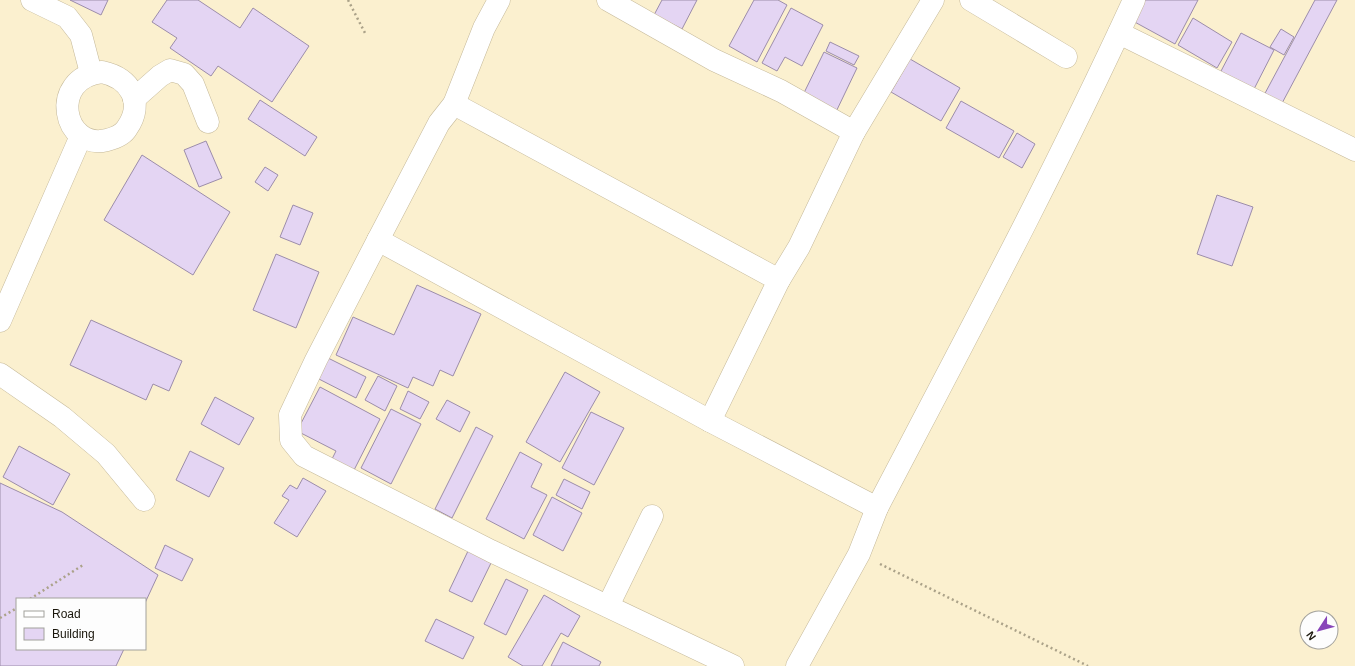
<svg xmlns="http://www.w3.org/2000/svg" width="1355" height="666" font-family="Arial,sans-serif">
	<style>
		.building { fill: #e4d5f3; stroke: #9c8daa }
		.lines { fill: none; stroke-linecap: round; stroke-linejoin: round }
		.minor-casing { stroke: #c5b99a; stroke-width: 23 }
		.path { stroke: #aba289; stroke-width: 2.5; stroke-dasharray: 2 3; stroke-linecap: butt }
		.minor { stroke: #fff; stroke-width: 22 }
	</style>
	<rect width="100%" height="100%" fill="#fbf0cf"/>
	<!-- building -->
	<g class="building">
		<path d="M 70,0 L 108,0 L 101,15 Z"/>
		<path d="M 167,0 L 198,0 L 240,28 L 253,8 L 309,46 L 272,102 L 218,66 L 211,76 L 170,48 L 177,38 L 152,22 Z"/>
		<path d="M 662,0 L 697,0 L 682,29 L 654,15 Z"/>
		<path d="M 754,0 L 778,0 L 787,5 L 757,62 L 729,46 Z"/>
		<path d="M 1142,0 L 1198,0 L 1175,44 L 1131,20 Z"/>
		<path d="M 1315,0 L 1337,0 L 1280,107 L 1263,97 Z"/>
		<path d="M 791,8 L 823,25 L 802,66 L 785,57 L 777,71 L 762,63 Z"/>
		<path d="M 1193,18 L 1232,42 L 1217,68 L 1178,45 Z"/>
		<path d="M 1281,29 L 1294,37 L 1284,55 L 1270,47 Z"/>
		<path d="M 1241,33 L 1274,50 L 1253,91 L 1220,73 Z"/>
		<path d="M 830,42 L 859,56 L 854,65 L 826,51 Z"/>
		<path d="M 824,52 L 857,68 L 834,116 L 801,99 Z"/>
		<path d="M 910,59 L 960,88 L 941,121 L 891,92 Z"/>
		<path d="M 260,100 L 317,137 L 305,156 L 248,119 Z"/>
		<path d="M 961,101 L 1014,131 L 999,158 L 946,128 Z"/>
		<path d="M 1017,133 L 1035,144 L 1022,168 L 1003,157 Z"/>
		<path d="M 206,141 L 222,178 L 199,187 L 184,150 Z"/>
		<path d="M 142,155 L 230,212 L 193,275 L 104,220 Z"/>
		<path d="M 265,167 L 278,175 L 268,191 L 255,182 Z"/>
		<path d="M 1217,195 L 1253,207 L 1232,266 L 1197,254 Z"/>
		<path d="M 293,205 L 313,213 L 300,245 L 280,237 Z"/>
		<path d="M 276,254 L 319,272 L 296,328 L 253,310 Z"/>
		<path d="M 417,285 L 481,314 L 453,376 L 440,370 L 433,386 L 413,377 L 408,388 L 336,355 L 353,317 L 394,335 Z"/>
		<path d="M 91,320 L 182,361 L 169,391 L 153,384 L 146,400 L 70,365 Z"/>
		<path d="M 326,357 L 366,377 L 356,398 L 315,377 Z"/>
		<path d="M 565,372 L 600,392 L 560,462 L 526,442 Z"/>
		<path d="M 378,376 L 397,386 L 385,411 L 365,400 Z"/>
		<path d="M 320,387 L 380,419 L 352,474 L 330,463 L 336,451 L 297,431 Z"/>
		<path d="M 408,391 L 429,402 L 420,419 L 400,409 Z"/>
		<path d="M 215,397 L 254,418 L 239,445 L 201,424 Z"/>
		<path d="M 447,400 L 470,412 L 460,432 L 436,419 Z"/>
		<path d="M 391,409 L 421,424 L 391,484 L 361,468 Z"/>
		<path d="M 591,412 L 624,428 L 594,485 L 562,468 Z"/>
		<path d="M 476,427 L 493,436 L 452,518 L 435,509 Z"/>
		<path d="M 19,446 L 70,474 L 53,505 L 3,477 Z"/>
		<path d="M 190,451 L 224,468 L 209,497 L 176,480 Z"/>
		<path d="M 520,452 L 542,464 L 531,487 L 547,495 L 524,539 L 486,519 Z"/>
		<path d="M 303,478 L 326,491 L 297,537 L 274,523 L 289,500 L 282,496 L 290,485 L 297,489 Z"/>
		<path d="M 564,479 L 590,492 L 582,509 L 556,495 Z"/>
		<path d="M 0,483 L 62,512 L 158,575 L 145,603 L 145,599 L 17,599 L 17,649 L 124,649 L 116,666 L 0,666 Z"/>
		<path d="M 552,497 L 582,513 L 563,551 L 533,535 Z"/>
		<path d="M 165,545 L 193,559 L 182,581 L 155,568 Z"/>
		<path d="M 468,551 L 491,563 L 472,602 L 449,591 Z"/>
		<path d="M 506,579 L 528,590 L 506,635 L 484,624 Z"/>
		<path d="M 544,595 L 580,616 L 568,637 L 561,633 L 542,666 L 523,666 L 508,657 Z"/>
		<path d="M 436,619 L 474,637 L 463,659 L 425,641 Z"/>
		<path d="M 563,642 L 601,662 L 599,666 L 551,666 Z"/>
	</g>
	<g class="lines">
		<!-- minor casing -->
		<g class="minor-casing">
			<g id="minor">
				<path d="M 32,0 L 67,17 L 81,35 L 91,73"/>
				<path d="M 608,0 L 714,60 L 781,91 L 854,132"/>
				<path d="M 971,0 L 1066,57"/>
				<path d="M 1119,33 L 1355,150"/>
				<path d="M 102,72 C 130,78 145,102 127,128 C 123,135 115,138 107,140 C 63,151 48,78 102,72 Z"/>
				<path d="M 134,99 L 160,76 L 170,70 L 184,74 L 193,84 L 208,122"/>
				<path d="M 454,104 L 779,280"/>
				<path d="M 378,240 L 439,123 L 454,104 L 484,28 L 499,0"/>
				<path d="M 0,321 L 81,136"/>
				<path d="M 0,374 L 62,417 L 106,454 L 144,500"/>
				<path d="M 710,421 L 779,280 L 799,247 L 854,132 L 933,0"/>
				<path d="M 608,606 L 652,516"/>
				<path d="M 733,666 L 491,551 L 304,456 L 291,440 L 290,415 L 316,360 L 378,240 L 710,421 L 877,508"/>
				<path d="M 797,666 L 859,554 L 877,508 C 965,340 1055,172 1134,0"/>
			</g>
		</g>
		<!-- path -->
		<g class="path">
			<path d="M 348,0 L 365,33"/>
			<path d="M 880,564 L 1088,666"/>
			<path d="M 30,599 L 83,565"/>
			<path d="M 0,618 L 17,608"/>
		</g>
		<!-- minor -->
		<use href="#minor" class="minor"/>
	</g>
	<!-- legend -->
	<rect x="16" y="598" width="130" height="52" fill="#fdfdfd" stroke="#a2a19c"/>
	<rect x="24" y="611" width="20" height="6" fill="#ffffff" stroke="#a2a19c"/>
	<text x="52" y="618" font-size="12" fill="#1a160b">Road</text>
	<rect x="24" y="628" width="20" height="12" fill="#e4d5f3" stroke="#a2a19c"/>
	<text x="52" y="638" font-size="12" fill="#1a160b">Building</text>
	<!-- north arrow -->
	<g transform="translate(1319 630) rotate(234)"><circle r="19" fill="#fdfdfd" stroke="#a2a19c"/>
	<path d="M0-3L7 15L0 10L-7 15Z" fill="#8845b9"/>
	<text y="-6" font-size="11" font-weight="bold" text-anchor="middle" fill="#1a160b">N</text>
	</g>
</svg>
